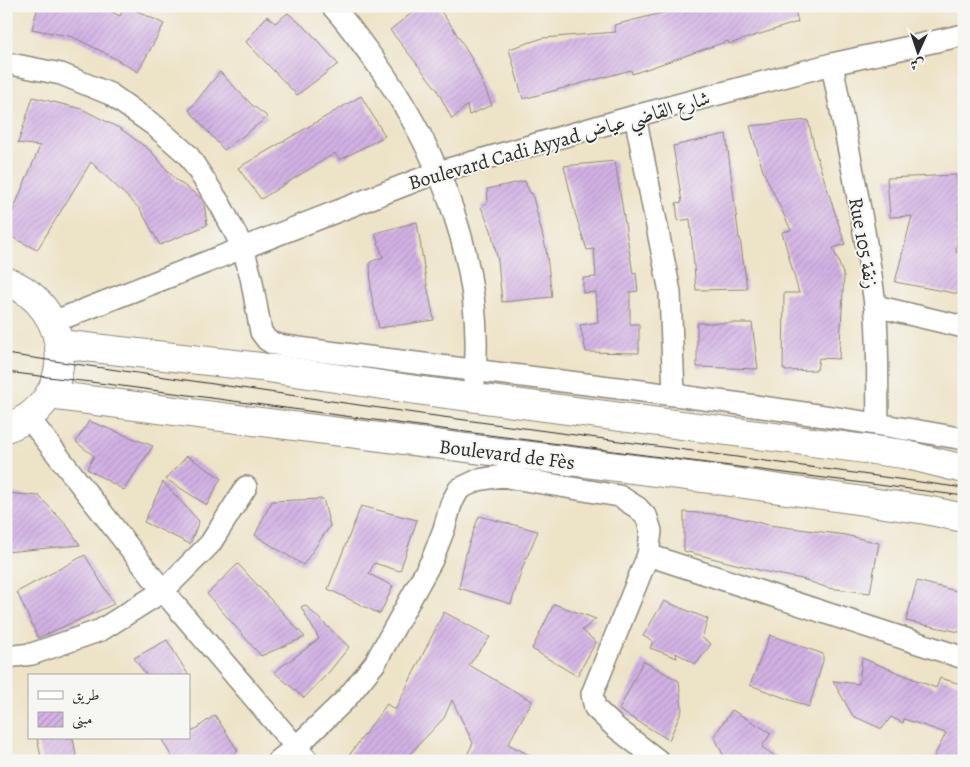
<svg xmlns="http://www.w3.org/2000/svg" width="970" height="767" font-family="Alegreya,Amiri,serif">
	<style>
		.building { fill: url(#building-hatch) }
		.lines { fill: none; stroke-linecap: round; stroke-linejoin: round }
		.street-casing { stroke: #8c8779; stroke-width: 24 }
		.secondary-casing { stroke: #8c8779; stroke-width: 30 }
		.street { stroke: #fff; stroke-width: 21 }
		.secondary { stroke: #fff; stroke-width: 28 }
		.tram { stroke: #2b2b2b; stroke-width: 1 }
		.labels { text-anchor: middle; stroke-width: 4; stroke-linejoin: round; paint-order: stroke }
		.street-label { font-size: 20px; fill: #2b2b2b; stroke: #f6f6f2 }
	</style>
	<defs>
		<pattern id="building-hatch" width="6" height="6" patternUnits="userSpaceOnUse" patternTransform="scale(1.25)"><rect width="6" height="6" fill="#d2b1e4"/><path d="M-1 1l2-2M0 6l6-6M5 7l2-2" fill="none" stroke="#b498c4"/></pattern>
	</defs>
	<rect width="100%" height="100%" fill="#f6f6f2"/>
	<filter id="ink" filterUnits="userSpaceOnUse"><feTurbulence type="fractalNoise" baseFrequency=".02" numOctaves="2"/><feDisplacementMap in="SourceGraphic" scale="10" xChannelSelector="R" yChannelSelector="G"/><feConvolveMatrix kernelMatrix="1 2 1 2 8 2 1 2 1" color-interpolation-filters="sRGB"/></filter>
	<filter id="wash" filterUnits="userSpaceOnUse"><feTurbulence type="fractalNoise" baseFrequency=".0096" numOctaves="4" result="noise"/><feDisplacementMap in="SourceGraphic" scale="20" xChannelSelector="R" yChannelSelector="G"/><feGaussianBlur stdDeviation="1.12" result="paint"/><feColorMatrix in="noise" values="0 0 0 0 0 0 0 0 0 0 0 0 0 0 0 0 0 1.4 0 .05"/><feComposite in="paint" operator="in"/></filter>
	<g filter="url(#wash)">
		<rect width="100%" height="100%" fill="#ede3c7"/>
		<g id="blocks">
			<!-- building -->
			<g class="building">
				<path d="M 38,6 L 100,6 L 120,16 L 124,6 L 127,6 L 164,24 L 138,72 L 105,53 L 73,37 L 32,29 Z"/>
				<path d="M 421,6 L 437,6 L 453,28 L 473,61 L 492,105 L 469,115 L 467,105 L 452,119 L 436,88 L 390,30 Z"/>
				<path d="M 690,6 L 794,6 L 798,22 L 729,44 L 728,41 L 632,74 L 631,70 L 523,99 L 509,49 L 543,38 L 616,32 L 614,25 Z"/>
				<path d="M 288,13 L 310,32 L 338,64 L 297,95 L 246,42 L 267,16 L 275,23 Z"/>
				<path d="M 220,72 L 252,105 L 268,117 L 224,150 L 189,110 Z"/>
				<path d="M 361,96 L 385,136 L 340,160 L 335,153 L 261,199 L 238,168 Z"/>
				<path d="M 33,97 L 82,109 L 121,129 L 151,151 L 175,179 L 201,198 L 204,203 L 207,225 L 160,245 L 140,209 L 91,162 L 37,250 L 6,234 L 6,227 L 40,146 L 18,143 Z"/>
				<path d="M 808,120 L 816,154 L 845,244 L 833,248 L 844,276 L 839,359 L 819,358 L 817,370 L 785,371 L 785,369 L 783,369 L 784,293 L 799,293 L 782,232 L 791,230 L 763,171 L 750,126 Z"/>
				<path d="M 726,134 L 739,238 L 740,238 L 747,289 L 696,290 L 690,219 L 678,221 L 676,203 L 682,202 L 673,146 Z"/>
				<path d="M 615,161 L 633,274 L 636,273 L 638,291 L 630,292 L 630,324 L 639,324 L 639,353 L 586,352 L 580,325 L 598,322 L 596,292 L 583,293 L 583,278 L 596,277 L 594,249 L 587,250 L 575,213 L 564,166 Z"/>
				<path d="M 956,175 L 959,207 L 956,252 L 964,253 L 964,295 L 895,282 L 912,216 L 890,217 L 887,178 Z"/>
				<path d="M 525,181 L 530,193 L 532,193 L 546,249 L 552,297 L 502,302 L 498,261 L 491,230 L 481,207 L 488,202 L 487,189 Z"/>
				<path d="M 417,222 L 426,280 L 434,320 L 379,328 L 371,293 L 370,262 L 383,257 L 375,233 Z"/>
				<path d="M 697,323 L 752,323 L 758,369 L 697,367 Z"/>
				<path d="M 89,421 L 153,446 L 124,490 L 87,469 L 94,456 L 76,442 Z"/>
				<path d="M 187,456 L 221,478 L 207,505 L 166,479 Z"/>
				<path d="M 163,482 L 199,521 L 190,544 L 144,522 Z"/>
				<path d="M 6,493 L 39,496 L 68,527 L 80,545 L 6,552 Z"/>
				<path d="M 323,499 L 330,526 L 303,565 L 255,535 L 272,501 Z"/>
				<path d="M 361,506 L 417,520 L 400,571 L 374,563 L 369,574 L 393,586 L 380,614 L 328,589 Z"/>
				<path d="M 684,512 L 727,515 L 769,525 L 845,535 L 879,543 L 870,593 L 828,588 L 802,579 L 767,572 L 684,551 Z"/>
				<path d="M 479,516 L 538,531 L 522,569 L 511,604 L 459,588 L 467,549 Z"/>
				<path d="M 85,555 L 114,604 L 38,638 L 17,592 Z"/>
				<path d="M 238,564 L 305,637 L 261,656 L 207,594 Z"/>
				<path d="M 917,581 L 964,593 L 964,633 L 906,621 Z"/>
				<path d="M 664,601 L 708,619 L 702,638 L 711,644 L 696,664 L 676,653 L 677,658 L 650,648 L 653,641 L 643,636 Z"/>
				<path d="M 554,604 L 596,619 L 582,630 L 596,642 L 577,676 L 532,649 Z"/>
				<path d="M 305,605 L 349,647 L 329,672 L 304,698 L 274,672 L 319,639 L 301,607 Z"/>
				<path d="M 444,612 L 490,637 L 469,665 L 532,701 L 508,744 L 541,761 L 464,761 L 473,743 L 452,700 L 444,718 L 403,761 L 345,761 L 387,704 L 395,710 Z"/>
				<path d="M 770,635 L 823,654 L 823,661 L 809,707 L 750,685 Z"/>
				<path d="M 167,640 L 189,676 L 147,676 L 134,658 Z"/>
				<path d="M 862,658 L 936,688 L 940,678 L 964,685 L 964,761 L 932,761 L 946,733 L 904,719 L 903,723 L 891,717 L 882,729 L 853,716 L 833,681 L 859,684 Z"/>
				<path d="M 643,661 L 679,681 L 682,710 L 669,740 L 619,710 Z"/>
				<path d="M 732,710 L 771,733 L 762,747 L 782,761 L 726,761 L 714,736 Z"/>
				<path d="M 215,715 L 238,751 L 225,761 L 174,761 L 161,738 L 189,738 L 189,734 Z"/>
				<path d="M 37,738 L 73,738 L 77,761 L 42,761 Z"/>
			</g>
		</g>
	</g>
	<g filter="url(#ink)">
		<use href="#blocks" fill-opacity="0" stroke="#8c8779" stroke-width="1"/>
		<g class="lines">
			<!-- street casing -->
			<g class="street-casing">
				<g id="street">
					<path d="M 332,6 C 347,22 359,40 372,57 C 440,151 487,267 474,384"/>
					<path d="M 6,63 L 61,74 L 110,94 L 155,126 L 188,155 L 220,204 L 243,248 L 251,277 L 261,332 L 267,340 L 272,343 L 284,346 C 511,377 738,398 964,439"/>
					<path d="M 832,64 C 847,144 865,224 875,305 C 879,344 877,384 878,423"/>
					<path d="M 635,116 L 670,292 L 674,394"/>
					<path d="M 875,306 L 964,327"/>
					<path d="M 53,322 L 438,172 L 635,116 L 832,64 L 964,35"/>
					<path d="M 28,417 L 163,591 L 308,761"/>
					<path d="M 648,555 L 964,658"/>
					<path d="M 6,657 L 32,654 L 101,630 L 163,591 L 210,544 L 246,487"/>
					<path d="M 278,761 L 296,747 L 346,699 L 375,663 L 432,560 L 444,529 L 451,504 L 459,489 L 478,480 L 502,476 L 619,496 L 638,508 L 647,518 L 651,531 L 648,555 L 592,694 L 595,708 L 615,727 L 659,761"/>
				</g>
			</g>
			<!-- secondary casing -->
			<g class="secondary-casing">
				<g id="secondary">
					<path d="M 6,281 C 76,307 79,404 6,428"/>
					<path d="M 59,344 L 261,367 L 423,391 L 903,454 L 964,469"/>
					<path d="M 49,395 L 711,479 L 926,510 L 964,518"/>
				</g>
			</g>
			<!-- street -->
			<use href="#street" class="street"/>
			<!-- secondary -->
			<use href="#secondary" class="secondary"/>
			<!-- tram -->
			<g class="tram">
				<path d="M 6,354 L 421,414 L 964,488"/>
				<path d="M 6,372 L 107,384 L 419,426 L 964,496"/>
			</g>
		</g>
	</g>
	<g class="labels">
		<!-- street labels -->
		<g class="street-label">
			<text transform="translate(559 140) rotate(-16)" y="7">Boulevard Cadi Ayyad شارع القاضي عياض</text>
			<text transform="translate(864 243) rotate(80)" y="7">Rue 105 زنقة</text>
			<text transform="translate(507 454) rotate(7)" y="7">Boulevard de Fès</text>
		</g>
	</g>
	<!-- margin -->
	<rect width="970" height="767" fill="none" stroke="#f6f6f2" stroke-width="25"/>
	<!-- legend -->
	<rect x="28" y="674" width="162" height="65" fill="#f6f6f2" stroke="#a5a5a2"/>
	<rect x="38" y="691" width="25" height="8" fill="#ffffff" stroke="#a5a5a2"/>
	<text x="72" y="700" font-size="15" fill="#2b2b2b">طريق</text>
	<rect x="38" y="712" width="25" height="15" fill="url(#building-hatch)" stroke="#a5a5a2"/>
	<text x="72" y="724" font-size="15" fill="#2b2b2b">مبنى</text>
	<!-- north arrow -->
	<g transform="translate(918 52) rotate(183)" stroke="#f6f6f2" stroke-width="4" paint-order="stroke">
	<path d="M0-4L9 19L0 12L-9 19Z" fill="#2b2b2b"/>
	<text y="-8" font-size="14" font-weight="bold" text-anchor="middle" fill="#2b2b2b">ش</text>
	</g>
</svg>
